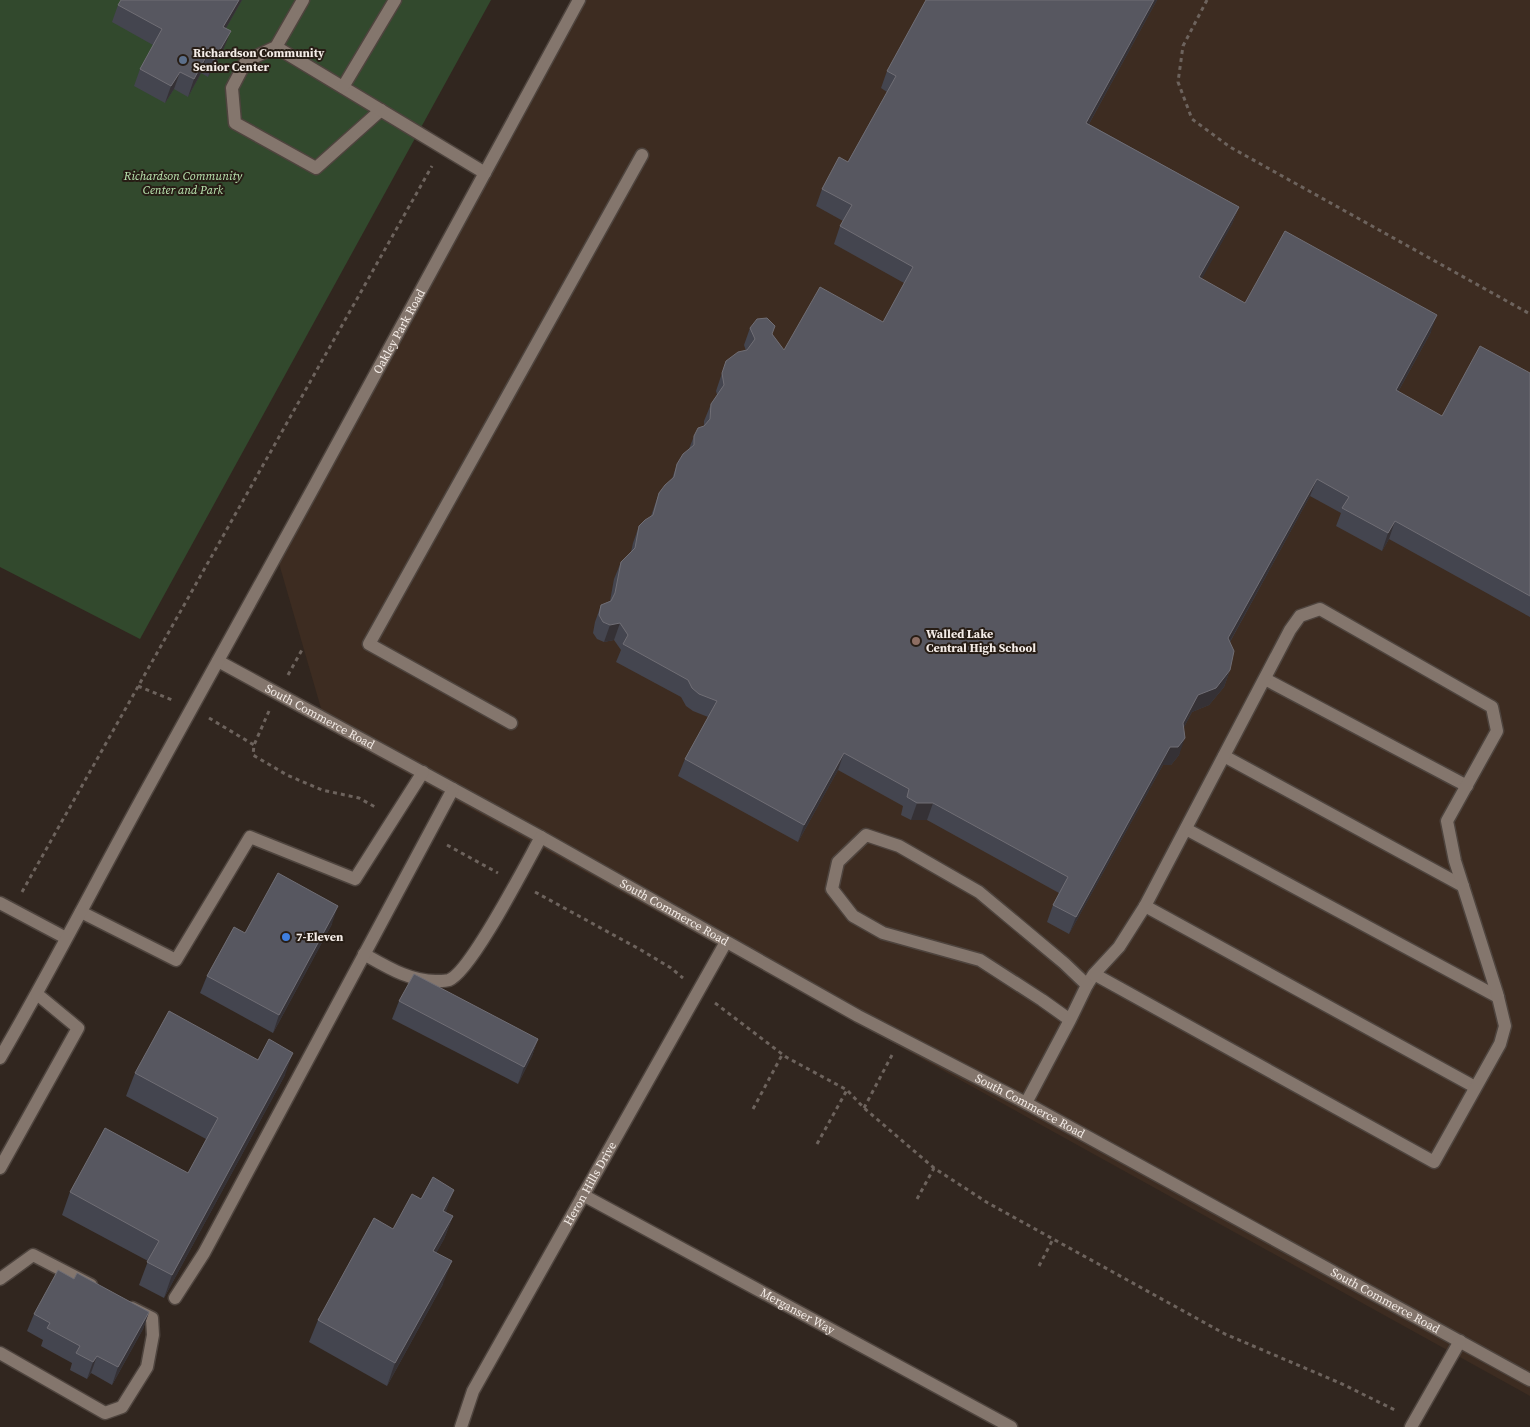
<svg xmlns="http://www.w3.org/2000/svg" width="1530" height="1427" font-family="'Source Serif 4',serif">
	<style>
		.built { fill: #3d2c21 }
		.green { fill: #32492d }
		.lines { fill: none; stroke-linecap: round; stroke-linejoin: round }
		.minor-casing { stroke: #4e443e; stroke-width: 15 }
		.path { stroke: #6d635d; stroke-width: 3; stroke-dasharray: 4 4; stroke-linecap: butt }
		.minor { stroke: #84766d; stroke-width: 12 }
		.wall { fill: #44454f }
		.shaded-wall { fill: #353135 }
		.building { fill: #575760; stroke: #706e75 }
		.service-dot { fill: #5c6f8a; stroke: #271d15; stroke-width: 2 }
		.education-dot { fill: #8d6e63; stroke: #271d15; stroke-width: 2 }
		.shop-dot { fill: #3f7fe0; stroke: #271d15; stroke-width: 2 }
		.labels { text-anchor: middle; stroke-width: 4; stroke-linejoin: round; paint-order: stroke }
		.poi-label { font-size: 12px; font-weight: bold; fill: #f4ece7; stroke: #271d15; text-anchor: start }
		.park-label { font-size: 12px; font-style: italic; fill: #bce7b2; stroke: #271d15 }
		.street-label { font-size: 12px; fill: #f4ece7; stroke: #271d15 }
	</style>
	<rect width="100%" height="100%" fill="#31261f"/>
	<!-- built -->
	<path class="built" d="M 580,0 L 1530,0 L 1530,1396 L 327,729 L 276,553 Z"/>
	<!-- green -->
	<path class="green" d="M 0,0 L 491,0 L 140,639 L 0,567 Z"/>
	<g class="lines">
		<!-- minor casing -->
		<g class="minor-casing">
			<g id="minor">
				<path d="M 303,0 L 276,47 L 246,61 L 232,88 L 235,123 L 316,168 L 381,110"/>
				<path d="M 276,47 L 485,173"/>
				<path d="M 343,87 L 395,0"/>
				<path id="s1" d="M 218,661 L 541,837 L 858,1016 L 1026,1103 L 1530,1380"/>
				<path d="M 1265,679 L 1467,786"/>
				<path d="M 511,723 L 369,644 L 642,155"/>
				<path d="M 1224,756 L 1463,886"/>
				<path d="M 1186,829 L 1498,997"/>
				<path d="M 0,903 L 66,938"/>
				<path d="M 1145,906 L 1475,1087"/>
				<path d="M 81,912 L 176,960 L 250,837 L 355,879 L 423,772"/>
				<path d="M 364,954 C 387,967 411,982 438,981 C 441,981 446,981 449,980 C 471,972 527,862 541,837"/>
				<path d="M 1087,985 L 1094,974 L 1119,947 L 1145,906 L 1290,630 L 1300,616 L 1320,609 L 1492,707 L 1497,731 L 1447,821 L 1455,861 L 1497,993 L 1505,1026 L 1500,1044 L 1434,1162 L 1094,974"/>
				<path id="s2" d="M 0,1058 C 53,967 100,874 151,782 C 295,522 438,262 579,0"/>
				<path d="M 1026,1103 L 1070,1020 L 1042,1000 L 980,960 L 883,933 L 853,916 L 832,889 L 838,862 L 866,835 L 899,846 L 979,892 L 1064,963 L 1087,985 L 1070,1020"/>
				<path d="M 0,1168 L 78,1028 L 37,994"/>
				<path id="s3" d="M 583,1195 L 1011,1427"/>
				<path d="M 0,1279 L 33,1255 L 91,1285"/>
				<path d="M 175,1298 L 204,1253 L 453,789"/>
				<path d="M 0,1353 L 105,1413 L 122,1407 L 147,1367 L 153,1335 L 152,1318 L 132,1308"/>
				<path id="s4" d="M 461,1427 L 473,1391 L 726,942"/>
				<path d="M 1411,1427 L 1460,1341"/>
			</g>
		</g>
		<!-- path -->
		<g class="path">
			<path d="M 1207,0 L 1183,46 L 1178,82 L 1192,119 L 1230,147 L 1530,314"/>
			<path d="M 288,675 L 303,648"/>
			<path d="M 138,686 L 172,700"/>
			<path d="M 269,711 L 254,745 L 253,755 L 287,775 L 322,790 L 359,798 L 377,808"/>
			<path d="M 209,718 L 254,745"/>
			<path d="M 447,845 L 498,873"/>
			<path d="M 22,892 L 432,166"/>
			<path d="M 535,892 L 641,950 L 671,968 L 683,978"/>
			<path d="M 715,1003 L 786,1057 L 847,1090 L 864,1108 L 934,1168 L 988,1203 L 1225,1334 L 1340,1383 L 1397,1411"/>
			<path d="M 864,1108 L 892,1055"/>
			<path d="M 753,1109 L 782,1055"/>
			<path d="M 817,1144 L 847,1090"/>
			<path d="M 917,1199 L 934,1168"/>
			<path d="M 1039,1266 L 1053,1239"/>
		</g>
		<!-- minor -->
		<use href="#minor" class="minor"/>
	</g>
	<!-- wall -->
	<g class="wall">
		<path d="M 242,0 L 226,28 L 224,48 L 208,77 L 201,73 L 188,97 L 174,89 L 165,103 L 134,86 L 140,69 L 153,45 L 112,22 L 118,5 Z"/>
		<path d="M 926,0 L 1157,0 L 1089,124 L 1239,207 L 1232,224 L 1201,279 L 1245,303 L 1431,332 L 1398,392 L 1442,416 L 1530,373 L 1530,617 L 1389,539 L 1382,551 L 1336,526 L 1341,513 L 1310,496 L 1230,642 L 1230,670 L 1224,687 L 1209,705 L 1192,712 L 1184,727 L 1179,755 L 1171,765 L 1163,765 L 1069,934 L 1047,922 L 1053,905 L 1059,893 L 927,820 L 911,820 L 901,815 L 903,806 L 838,770 L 798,842 L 678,776 L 685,759 L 708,717 L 693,711 L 686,706 L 681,697 L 616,662 L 621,650 L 614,640 L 604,642 L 597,639 L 593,633 L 595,622 L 601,605 L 610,601 L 614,579 L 621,562 L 631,552 L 633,543 L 639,526 L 651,516 L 659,493 L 672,479 L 677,464 L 689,449 L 694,436 L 704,426 L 704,421 L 711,404 L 717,395 L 716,391 L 726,361 L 746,351 L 744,345 L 750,328 L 772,334 L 784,350 L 883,322 L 904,283 L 834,244 L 840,226 L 843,221 L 816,206 L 822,189 L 848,162 L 887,92 L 881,88 L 887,71 Z"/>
		<path d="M 332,924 L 273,1033 L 200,993 L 207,976 L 245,933 Z"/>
		<path d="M 399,1001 L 538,1039 L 532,1056 L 518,1084 L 392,1019 Z"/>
		<path d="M 135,1073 L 285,1075 L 164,1298 L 139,1285 L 148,1261 L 62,1215 L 70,1192 L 188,1173 L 206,1139 L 126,1096 Z"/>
		<path d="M 446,1213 L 453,1216 L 444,1239 L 436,1253 L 443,1284 L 387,1386 L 309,1342 L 318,1320 L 393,1229 Z"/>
		<path d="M 74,1279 L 149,1312 L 143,1329 L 112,1385 L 91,1373 L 87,1379 L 70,1370 L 72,1363 L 41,1346 L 43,1340 L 27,1331 L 34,1314 Z"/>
	</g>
	<!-- shaded-wall -->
	<g class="shaded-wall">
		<path d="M 239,0 L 242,0 L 217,44 L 223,27 Z"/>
		<path d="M 1154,0 L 1157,0 L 1080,140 L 1086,123 Z"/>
		<path d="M 231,31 L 224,48 L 208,77 L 214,60 Z"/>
		<path d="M 207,55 L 201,73 L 188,97 L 194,79 Z"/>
		<path d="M 180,72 L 174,89 L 165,103 L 171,86 Z"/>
		<path d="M 1239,207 L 1232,224 L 1193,295 L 1199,277 Z"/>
		<path d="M 1437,315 L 1431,332 L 1389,408 L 1396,390 Z"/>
		<path d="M 1317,479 L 1310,496 L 1222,656 L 1228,638 Z"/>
		<path d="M 1395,521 L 1389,539 L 1382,551 L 1388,533 Z"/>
		<path d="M 620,623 L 614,640 L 604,642 L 610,625 Z"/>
		<path d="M 1230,670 L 1224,687 L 1209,705 L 1192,712 L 1177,740 L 1183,723 L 1198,695 Z"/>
		<path d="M 1185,738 L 1179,755 L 1171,765 L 1163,765 L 1069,934 L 1076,917 L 1170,747 Z"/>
		<path d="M 844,753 L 838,770 L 798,842 L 804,825 Z"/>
		<path d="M 917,803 L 933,803 L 927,820 L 911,820 Z"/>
		<path d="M 338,906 L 332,924 L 273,1033 L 279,1015 Z"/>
		<path d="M 538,1039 L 532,1056 L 518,1084 L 524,1067 Z"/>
		<path d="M 293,1053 L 285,1075 L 164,1298 L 172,1275 Z"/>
		<path d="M 454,1190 L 446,1212 L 435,1233 L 443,1211 Z"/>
		<path d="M 453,1216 L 444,1239 L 425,1274 L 433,1251 Z"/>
		<path d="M 452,1261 L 443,1284 L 387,1386 L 395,1363 Z"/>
		<path d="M 149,1312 L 143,1329 L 112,1385 L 118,1367 Z"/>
		<path d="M 97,1356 L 91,1373 L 87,1379 L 93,1362 Z"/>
	</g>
	<!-- building -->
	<g class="building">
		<path d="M 121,0 L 239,0 L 223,27 L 231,31 L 214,60 L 207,55 L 194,79 L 180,72 L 171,86 L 140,69 L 162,29 L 118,5 Z"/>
		<path d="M 926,0 L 1154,0 L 1086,123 L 1239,207 L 1199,277 L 1245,303 L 1285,231 L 1437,315 L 1396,390 L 1442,416 L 1480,346 L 1530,373 L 1530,596 L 1395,521 L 1388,533 L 1342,508 L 1349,497 L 1317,479 L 1228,638 L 1234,651 L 1230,670 L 1216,688 L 1198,695 L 1183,723 L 1185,738 L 1178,747 L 1170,747 L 1076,917 L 1053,905 L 1068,877 L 933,803 L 917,803 L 907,797 L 909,789 L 844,753 L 804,825 L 685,759 L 717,701 L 699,694 L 692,688 L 688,680 L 623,644 L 628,635 L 620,623 L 610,625 L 603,622 L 599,615 L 601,605 L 611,601 L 615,593 L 621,562 L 635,548 L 639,526 L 645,520 L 653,515 L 659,493 L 665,485 L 674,477 L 677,464 L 683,454 L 694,445 L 694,436 L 698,428 L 704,426 L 710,419 L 711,404 L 724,385 L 722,373 L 726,361 L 738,352 L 747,350 L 755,339 L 750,328 L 757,319 L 767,318 L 775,326 L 772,334 L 784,350 L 820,287 L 883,322 L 913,267 L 840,226 L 852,205 L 822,189 L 839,157 L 848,162 L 896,76 L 887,71 Z"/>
		<path d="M 278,873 L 338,906 L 279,1015 L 207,976 L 234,927 L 245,933 Z"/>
		<path d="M 414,974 L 538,1039 L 524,1067 L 399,1001 Z"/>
		<path d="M 169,1011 L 258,1060 L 269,1039 L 293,1053 L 172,1275 L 147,1262 L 159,1241 L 70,1192 L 105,1128 L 188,1173 L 218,1118 L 135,1073 Z"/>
		<path d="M 433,1177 L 454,1190 L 443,1211 L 453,1216 L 433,1251 L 452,1261 L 395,1363 L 318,1320 L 374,1218 L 393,1229 L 412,1194 L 421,1199 Z"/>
		<path d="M 58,1270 L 74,1279 L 77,1273 L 149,1312 L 118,1367 L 97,1356 L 93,1362 L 76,1353 L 80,1346 L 47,1328 L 50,1323 L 34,1314 Z"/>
	</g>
	<!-- markers -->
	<circle class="service-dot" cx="183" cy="60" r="5"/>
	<circle class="education-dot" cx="916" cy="641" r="5"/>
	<circle class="shop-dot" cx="286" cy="937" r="5"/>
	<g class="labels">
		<!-- poi labels -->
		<g class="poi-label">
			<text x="193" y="57">Richardson Community<tspan x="193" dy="14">Senior Center</tspan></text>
			<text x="926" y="638">Walled Lake<tspan x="926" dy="14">Central High School</tspan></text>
			<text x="296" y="941">7-Eleven</text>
		</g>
		<!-- park labels -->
		<g class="park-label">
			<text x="183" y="180">Richardson Community<tspan x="183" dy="14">Center and Park</tspan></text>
		</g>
		<!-- street labels -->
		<g class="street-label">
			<text dy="4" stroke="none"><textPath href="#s2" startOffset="829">Oakley Park Road</textPath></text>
			<text dy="4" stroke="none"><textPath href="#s1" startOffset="116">South Commerce Road</textPath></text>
			<text dy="4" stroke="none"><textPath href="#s1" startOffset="521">South Commerce Road</textPath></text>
			<text dy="4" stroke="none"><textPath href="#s1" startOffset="926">South Commerce Road</textPath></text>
			<text dy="4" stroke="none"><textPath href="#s4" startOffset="276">Heron Hills Drive</textPath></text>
			<text dy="4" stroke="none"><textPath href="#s1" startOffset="1331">South Commerce Road</textPath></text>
			<text dy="4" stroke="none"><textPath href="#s3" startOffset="244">Merganser Way</textPath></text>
		</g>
	</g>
</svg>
